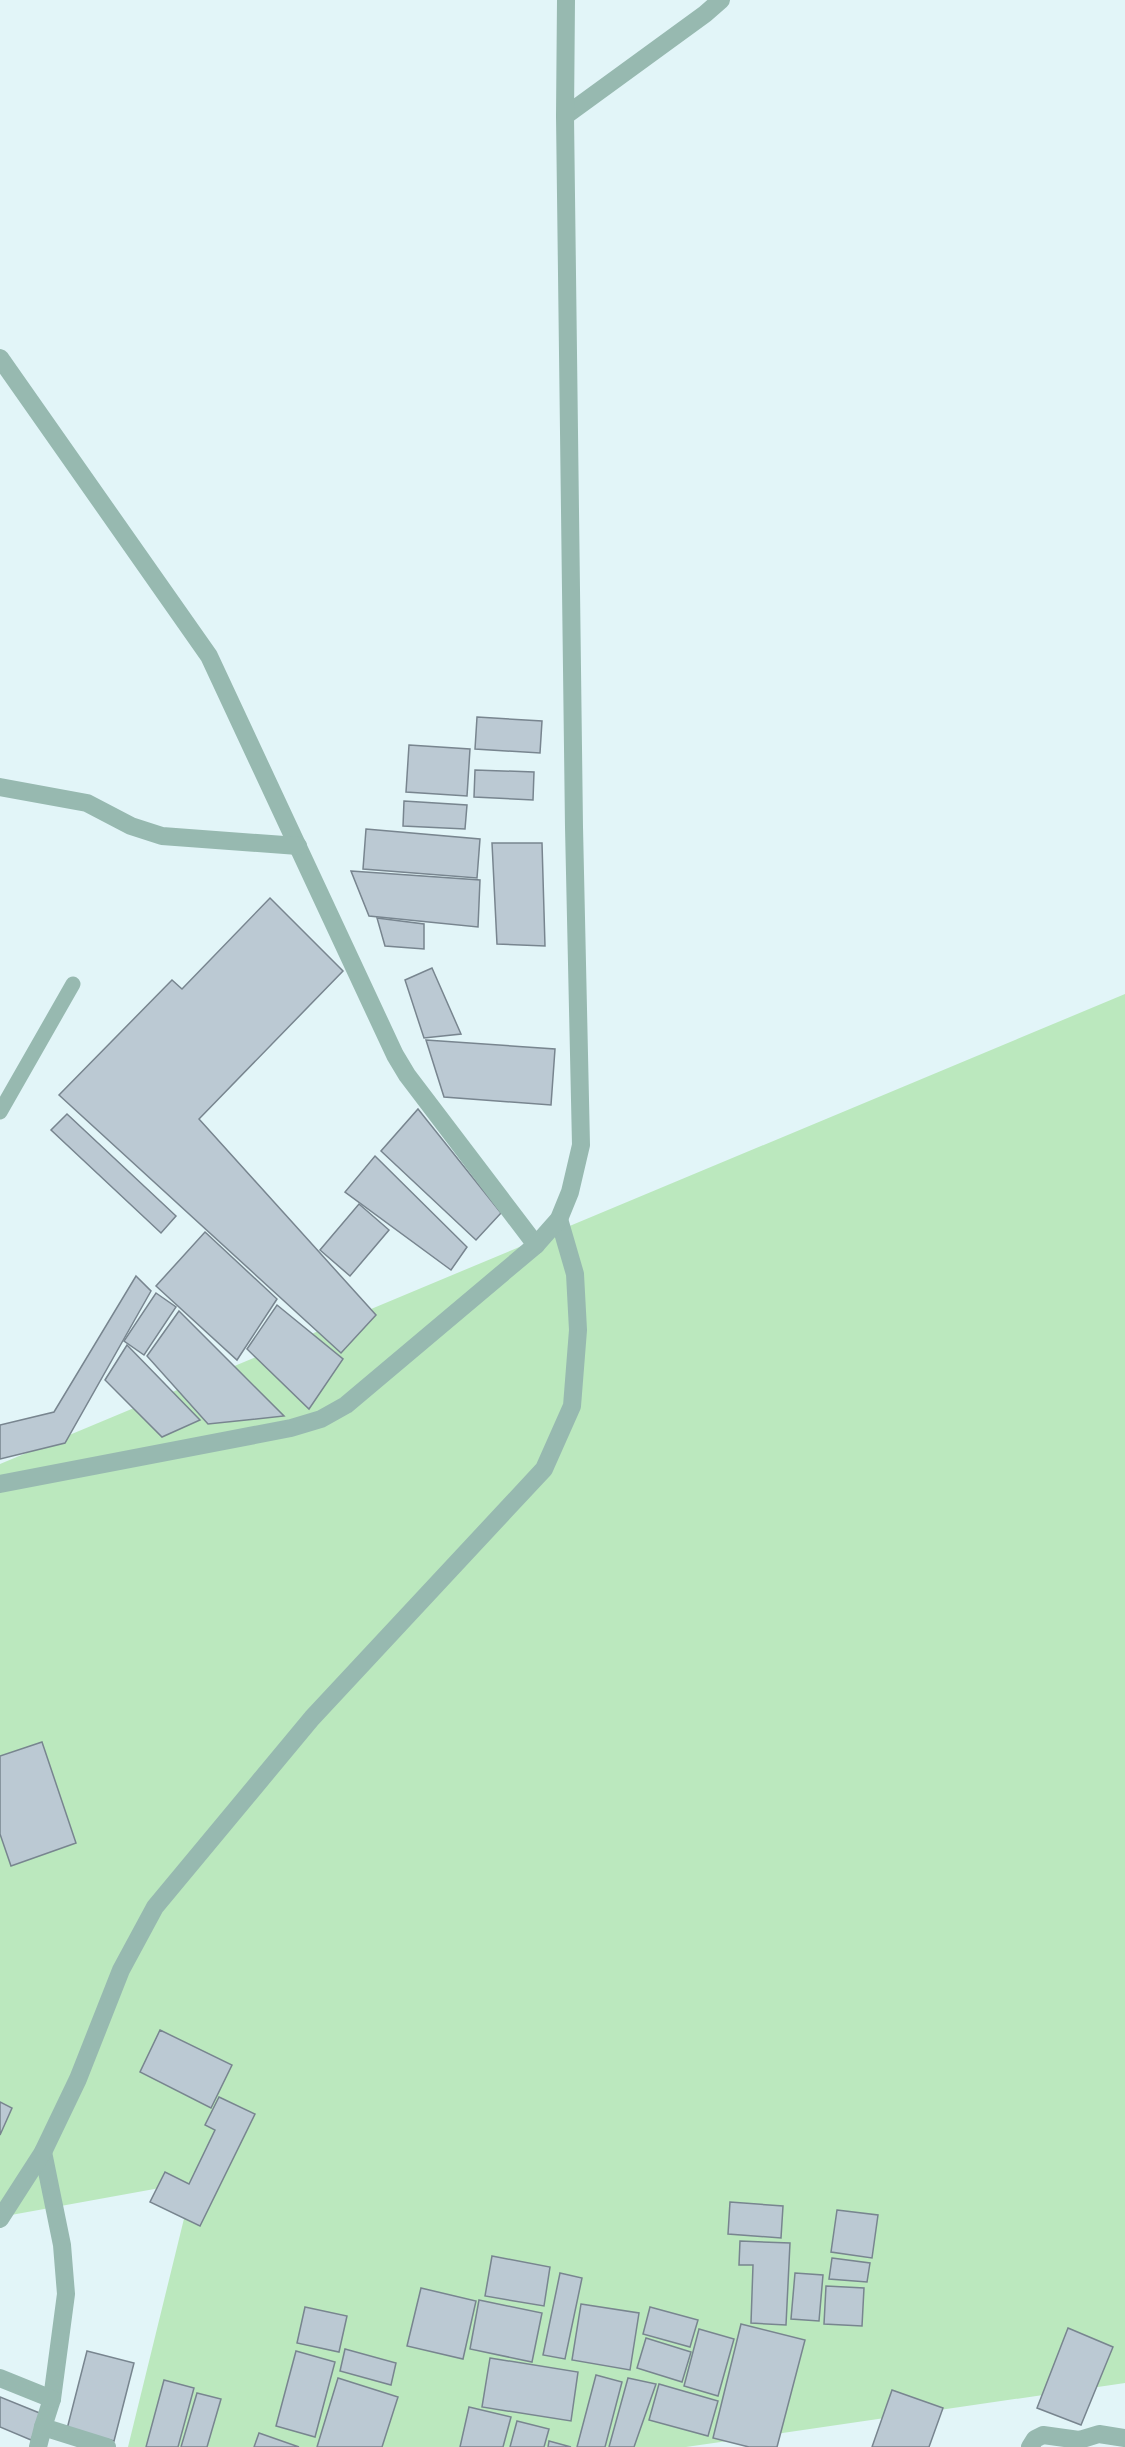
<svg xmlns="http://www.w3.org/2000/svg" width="1125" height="2447" font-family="'Open Sans',sans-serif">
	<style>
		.green { fill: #bbe8be }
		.building { fill: #bbc9d3; stroke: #78858f; stroke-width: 1.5 }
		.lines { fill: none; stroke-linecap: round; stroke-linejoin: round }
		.service { stroke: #97b9b0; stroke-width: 15 }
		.minor { stroke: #97b9b0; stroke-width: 18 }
		.tertiary { stroke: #97b9b0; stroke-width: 18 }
	</style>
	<rect width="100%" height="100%" fill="#e2f5f8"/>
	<!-- green -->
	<path class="green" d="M 1125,994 L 1125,2383 L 686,2447 L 128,2447 L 193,2182 L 0,2217 L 0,1464 Z"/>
	<!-- building -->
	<g class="building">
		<path d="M 477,717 L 542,721 L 540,753 L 475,749 Z"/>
		<path d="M 409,745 L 470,749 L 467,796 L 406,792 Z"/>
		<path d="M 475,770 L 534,772 L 533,800 L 474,797 Z"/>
		<path d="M 404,801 L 467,805 L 465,829 L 403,826 Z"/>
		<path d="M 366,829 L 480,839 L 477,878 L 363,869 Z"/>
		<path d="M 492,843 L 542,843 L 545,946 L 497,944 Z"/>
		<path d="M 351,871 L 480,880 L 478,927 L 369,916 Z"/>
		<path d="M 270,898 L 343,971 L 199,1119 L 376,1315 L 341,1353 L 59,1095 L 172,980 L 182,989 Z"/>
		<path d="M 377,918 L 424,924 L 424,949 L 385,946 Z"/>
		<path d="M 432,968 L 461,1034 L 424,1038 L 405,980 Z"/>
		<path d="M 426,1040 L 555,1049 L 551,1105 L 444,1097 Z"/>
		<path d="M 418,1109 L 501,1213 L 476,1240 L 381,1151 Z"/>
		<path d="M 67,1114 L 176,1216 L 161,1233 L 51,1130 Z"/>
		<path d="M 375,1156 L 467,1247 L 451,1270 L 345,1192 Z"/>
		<path d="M 359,1204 L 389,1230 L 350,1276 L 320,1250 Z"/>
		<path d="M 205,1232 L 277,1299 L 237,1360 L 156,1286 Z"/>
		<path d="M 136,1276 L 151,1291 L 65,1443 L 0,1459 L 0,1425 L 54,1412 Z"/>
		<path d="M 156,1293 L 176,1307 L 144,1355 L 124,1341 Z"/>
		<path d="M 277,1305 L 343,1359 L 309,1409 L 247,1349 Z"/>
		<path d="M 179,1311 L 284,1416 L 208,1424 L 147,1356 Z"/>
		<path d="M 127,1345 L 200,1420 L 162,1437 L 105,1380 Z"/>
		<path d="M 42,1742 L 76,1843 L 11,1866 L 0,1834 L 0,1756 Z"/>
		<path d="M 160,2030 L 232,2065 L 211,2108 L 140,2072 Z"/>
		<path d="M 219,2097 L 255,2114 L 200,2226 L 150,2202 L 165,2172 L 189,2184 L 215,2130 L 205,2125 Z"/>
		<path d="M 0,2102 L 12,2108 L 0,2135 Z"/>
		<path d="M 730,2202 L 783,2206 L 781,2238 L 728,2234 Z"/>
		<path d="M 837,2210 L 878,2215 L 872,2258 L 831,2252 Z"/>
		<path d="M 740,2241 L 790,2243 L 786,2325 L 751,2323 L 753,2265 L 739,2265 Z"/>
		<path d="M 492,2256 L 550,2267 L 544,2306 L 485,2296 Z"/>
		<path d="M 832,2258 L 870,2263 L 867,2282 L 829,2279 Z"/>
		<path d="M 560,2273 L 582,2278 L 565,2359 L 543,2355 Z"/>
		<path d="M 795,2273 L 823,2275 L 819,2321 L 791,2319 Z"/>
		<path d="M 826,2286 L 864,2288 L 862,2326 L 824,2324 Z"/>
		<path d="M 421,2288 L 476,2301 L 463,2359 L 407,2346 Z"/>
		<path d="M 479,2300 L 542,2313 L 532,2362 L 470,2349 Z"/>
		<path d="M 581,2304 L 639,2313 L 630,2370 L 572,2360 Z"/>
		<path d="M 305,2307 L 347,2316 L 339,2352 L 297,2343 Z"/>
		<path d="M 650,2307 L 698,2320 L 690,2347 L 643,2334 Z"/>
		<path d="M 741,2324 L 805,2340 L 777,2447 L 749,2447 L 713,2438 Z"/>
		<path d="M 1068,2328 L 1113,2347 L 1081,2425 L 1037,2408 Z"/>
		<path d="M 699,2329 L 734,2339 L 718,2396 L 684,2386 Z"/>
		<path d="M 646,2338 L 691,2352 L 682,2382 L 637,2368 Z"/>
		<path d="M 345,2349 L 396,2363 L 391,2385 L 340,2371 Z"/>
		<path d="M 87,2351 L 134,2363 L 114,2441 L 67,2429 Z"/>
		<path d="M 296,2351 L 335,2362 L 315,2437 L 276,2426 Z"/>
		<path d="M 490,2358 L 578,2372 L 571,2421 L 482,2407 Z"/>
		<path d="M 596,2375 L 622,2382 L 605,2447 L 577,2447 Z"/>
		<path d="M 338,2378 L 398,2397 L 382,2447 L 317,2447 Z"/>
		<path d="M 628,2378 L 656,2384 L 634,2447 L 609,2447 Z"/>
		<path d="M 164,2380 L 194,2388 L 178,2447 L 146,2447 Z"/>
		<path d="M 659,2384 L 718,2401 L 708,2436 L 649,2420 Z"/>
		<path d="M 892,2390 L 943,2408 L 929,2447 L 872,2447 Z"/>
		<path d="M 197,2393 L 221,2399 L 207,2447 L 181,2447 Z"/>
		<path d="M 0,2397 L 42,2414 L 31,2440 L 0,2427 Z"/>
		<path d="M 469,2407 L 511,2417 L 503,2447 L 460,2447 Z"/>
		<path d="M 517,2421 L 549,2429 L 544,2447 L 510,2447 Z"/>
		<path d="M 259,2433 L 299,2447 L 254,2447 Z"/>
		<path d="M 549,2441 L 571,2447 L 548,2447 Z"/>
	</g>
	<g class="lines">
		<!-- service -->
		<path class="service" d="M 0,1112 L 73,984"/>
		<!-- minor -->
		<g class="minor">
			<path d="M 565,116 L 705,14 L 721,0"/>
			<path d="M 0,358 L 209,656 L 395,1055 L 407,1075 L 536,1245"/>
			<path d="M 0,787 L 87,803 L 131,826 L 162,836 L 298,846"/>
			<path d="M 43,2152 L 62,2245 L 66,2294 L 52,2399 L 43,2427 L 107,2447"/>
			<path d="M 0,2219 L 43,2152 L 78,2079 L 121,1970 L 155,1907 L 312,1718 L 544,1469 L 572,1406 L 578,1330 L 575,1274 L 559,1219"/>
			<path d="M 0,2378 L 52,2399"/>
			<path d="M 38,2447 L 43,2427"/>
			<path d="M 1030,2447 L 1035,2439 L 1043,2435 L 1079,2440 L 1099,2434 L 1125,2438"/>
		</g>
		<!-- tertiary -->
		<path class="tertiary" d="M 0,1484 L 291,1428 L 321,1419 L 346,1405 L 536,1245 L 559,1219 L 570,1192 L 581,1145 L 574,827 L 565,116 L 566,0"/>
	</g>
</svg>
